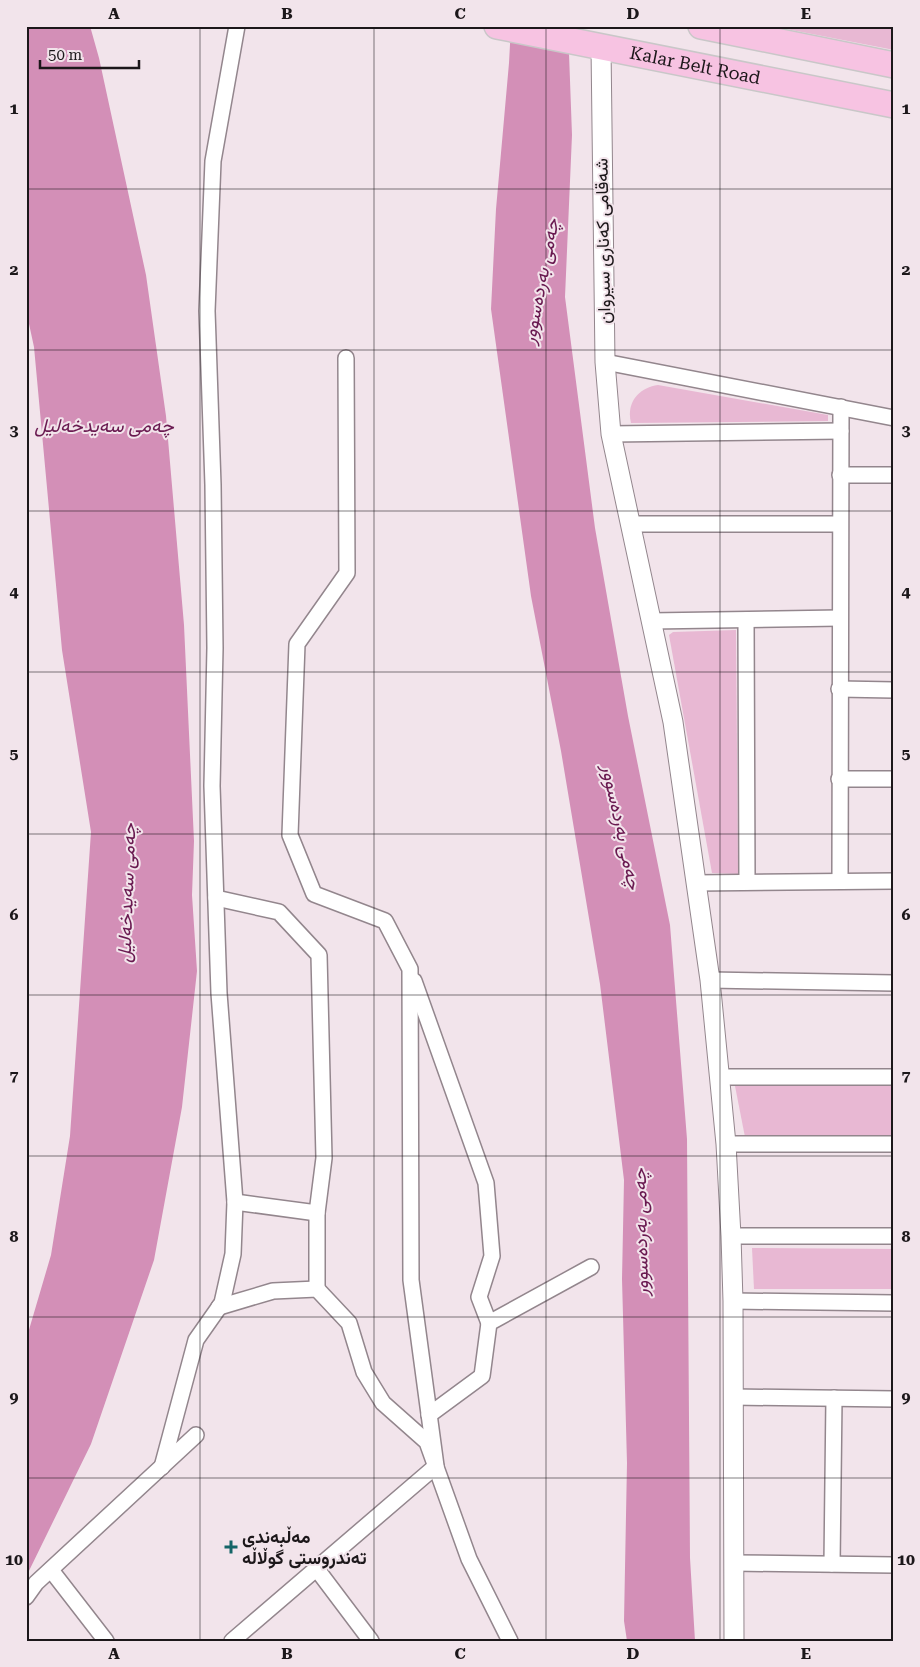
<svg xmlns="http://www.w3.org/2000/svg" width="920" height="1667" font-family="'Roboto Serif',Vazirmatn,serif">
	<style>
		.green { fill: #e8b8d3 }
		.water { fill: #d38fb7 }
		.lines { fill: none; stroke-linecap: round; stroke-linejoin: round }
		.minor-casing { stroke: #93868d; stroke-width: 18 }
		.tertiary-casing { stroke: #93868d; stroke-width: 21 }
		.trunk-casing { stroke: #c9c7c8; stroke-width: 28 }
		.minor { stroke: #fff; stroke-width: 15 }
		.tertiary { stroke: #fff; stroke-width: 19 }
		.trunk { stroke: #f7c3e2; stroke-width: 25 }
		.grid { fill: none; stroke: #1c171a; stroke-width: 1; stroke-opacity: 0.55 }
		.poi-dot { fill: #156567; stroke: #f2e4eb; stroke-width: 2 }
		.labels { text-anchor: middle; stroke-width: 4; stroke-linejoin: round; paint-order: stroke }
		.street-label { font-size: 18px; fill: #1c171a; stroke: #f2e4eb }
		.poi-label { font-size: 18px; font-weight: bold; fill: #1c171a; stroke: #f2e4eb; text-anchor: start }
		.water-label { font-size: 19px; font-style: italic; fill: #691950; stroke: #f2e4eb }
		.neatline { fill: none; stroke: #1c171a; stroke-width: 2 }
		.grid-label { font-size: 16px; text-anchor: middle; font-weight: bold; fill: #1c171a }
	</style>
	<rect width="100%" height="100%" fill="#f2e4eb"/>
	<!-- green -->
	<g class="green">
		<path d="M 771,26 L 894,26 L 894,50 Z"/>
		<path d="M 658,385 L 828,415 L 828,421 L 631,423 C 626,403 638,388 658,385 Z"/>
		<path d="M 736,630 L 738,874 L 712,873 L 669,635 L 673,632 Z"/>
		<path d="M 735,1086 L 894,1086 L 894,1137 L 745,1137 Z"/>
		<path d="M 752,1248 L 894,1249 L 894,1289 L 754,1289 Z"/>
	</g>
	<!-- water -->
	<g class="water">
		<path d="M 26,26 L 90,26 L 99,58 L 146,275 L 166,416 L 184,625 L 194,841 L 192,895 L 197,971 L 182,1107 L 154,1260 L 91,1444 L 26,1577 L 26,1340 L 51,1255 L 70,1136 L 91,832 L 62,650 L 34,347 L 26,310 Z"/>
		<path d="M 511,26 L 568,26 L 572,135 L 565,297 L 595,528 L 628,716 L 670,925 L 687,1139 L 690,1558 L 695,1641 L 627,1641 L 624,1621 L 627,1463 L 622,1279 L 624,1180 L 600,984 L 561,751 L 531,596 L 491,309 L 496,209 L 509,63 Z"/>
	</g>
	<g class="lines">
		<!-- minor casing -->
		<g class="minor-casing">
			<g id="minor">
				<path d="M 605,362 L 894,418"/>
				<path d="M 611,434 L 841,431"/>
				<path d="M 840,475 L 894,475"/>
				<path d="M 630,524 L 840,524"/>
				<path d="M 746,620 L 747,882"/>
				<path d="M 651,621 L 840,618"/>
				<path d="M 839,689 L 894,690"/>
				<path d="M 839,779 L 894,779"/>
				<path d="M 840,881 L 841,407"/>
				<path d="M 696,883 L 894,881"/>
				<path d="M 216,898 L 279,912 L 319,955 L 324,1158 L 317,1213 L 317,1289"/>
				<path d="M 710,980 L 894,983"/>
				<path d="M 414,981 L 486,1183 L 492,1256 L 479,1297 L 489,1323"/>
				<path d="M 719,1077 L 894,1077"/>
				<path d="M 726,1144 L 894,1144"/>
				<path d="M 235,1202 L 317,1213"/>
				<path d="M 731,1236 L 894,1236"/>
				<path d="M 733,1301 L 894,1303"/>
				<path d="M 219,1307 L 273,1291 L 317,1289 L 349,1323 L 364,1372 L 383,1403 L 427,1442 L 469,1559 L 510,1641"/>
				<path d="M 733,1397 L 894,1399"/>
				<path d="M 429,1415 L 482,1376 L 489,1323 L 591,1267"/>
				<path d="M 162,1467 L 196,1340 L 222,1303 L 233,1254 L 235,1202 L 219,993 L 212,786 L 215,648 L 213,485 L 207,311 L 213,161 L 237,26"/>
				<path d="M 734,1563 L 894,1565"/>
				<path d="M 832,1564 L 834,1398"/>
				<path d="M 316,1568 L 371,1641"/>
				<path d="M 51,1570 L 106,1641"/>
				<path d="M 26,1597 L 36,1583 L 196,1435"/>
				<path d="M 232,1641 L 436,1466 L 411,1280 L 410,969 L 385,921 L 314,894 L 290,835 L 297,644 L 347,573 L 346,358"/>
			</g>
		</g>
		<!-- tertiary casing -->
		<g class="tertiary-casing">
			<path id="tertiary" d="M 601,47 L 605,362 L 611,434 L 673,722 L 710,980 L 726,1144 L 731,1236 L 733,1301 L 734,1641"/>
		</g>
		<!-- trunk casing -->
		<g class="trunk-casing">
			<g id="trunk">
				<path id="s1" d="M 497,26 L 894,105"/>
				<path d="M 701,26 L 894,65"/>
			</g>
		</g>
		<!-- minor -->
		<use href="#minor" class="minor"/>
		<!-- tertiary -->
		<use href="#tertiary" class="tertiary"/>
		<!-- trunk -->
		<use href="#trunk" class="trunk"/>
	</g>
	<!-- grid -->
	<path class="grid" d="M 200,26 L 200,1641M 374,26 L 374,1641M 546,26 L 546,1641M 720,26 L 720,1641M 26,189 L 894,189M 26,350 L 894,350M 26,511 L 894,511M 26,672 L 894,672M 26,834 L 894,834M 26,995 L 894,995M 26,1156 L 894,1156M 26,1317 L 894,1317M 26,1478 L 894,1478"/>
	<!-- markers -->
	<path class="poi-dot" d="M228.5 1539.5h5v5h5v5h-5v5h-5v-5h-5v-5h5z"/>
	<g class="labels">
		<!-- street labels -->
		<g class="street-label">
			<text dy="6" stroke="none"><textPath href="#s1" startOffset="202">Kalar Belt Road</textPath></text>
			<text transform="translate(603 241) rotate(-91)" y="6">شەقامی کەناری سیروان</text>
		</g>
		<!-- poi labels -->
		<g class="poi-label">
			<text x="242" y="1543">مەڵبەندی<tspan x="242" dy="21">تەندروستی گوڵاڵە</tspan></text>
		</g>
		<!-- water labels -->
		<g class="water-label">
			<text transform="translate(540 281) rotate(-79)" y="7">چەمی بەردەسوور</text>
			<text x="104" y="432">چەمی سەیدخەلیل</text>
			<text transform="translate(622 827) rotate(78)" y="7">چەمی بەردەسوور</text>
			<text transform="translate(126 893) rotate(-88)" y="7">چەمی سەیدخەلیل</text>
			<text transform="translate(640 1232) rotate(-91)" y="7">چەمی بەردەسوور</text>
		</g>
	</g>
	<!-- border -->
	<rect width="920" height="1667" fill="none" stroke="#f2e4eb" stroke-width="55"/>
	<!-- scale -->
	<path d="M40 60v8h99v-8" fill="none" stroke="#1c171a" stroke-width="2.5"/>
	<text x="48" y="60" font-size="15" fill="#1c171a" stroke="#f2e4eb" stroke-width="4" paint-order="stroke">50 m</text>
	<rect x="28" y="28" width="864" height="1612" class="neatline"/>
	<g class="grid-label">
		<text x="114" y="19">A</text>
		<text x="287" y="19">B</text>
		<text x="460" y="19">C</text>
		<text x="633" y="19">D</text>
		<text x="806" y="19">E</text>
		<text x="14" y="114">1</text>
		<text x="906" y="114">1</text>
		<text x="14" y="275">2</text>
		<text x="906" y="275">2</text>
		<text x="14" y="436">3</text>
		<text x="906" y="436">3</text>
		<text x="14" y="597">4</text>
		<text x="906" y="597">4</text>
		<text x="14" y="759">5</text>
		<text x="906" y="759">5</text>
		<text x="14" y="920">6</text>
		<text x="906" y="920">6</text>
		<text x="14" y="1081">7</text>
		<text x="906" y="1081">7</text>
		<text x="14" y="1242">8</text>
		<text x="906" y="1242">8</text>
		<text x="14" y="1403">9</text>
		<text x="906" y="1403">9</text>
		<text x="14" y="1565">10</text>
		<text x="906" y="1565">10</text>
		<text x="114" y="1659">A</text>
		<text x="287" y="1659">B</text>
		<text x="460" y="1659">C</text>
		<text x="633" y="1659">D</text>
		<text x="806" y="1659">E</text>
	</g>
</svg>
